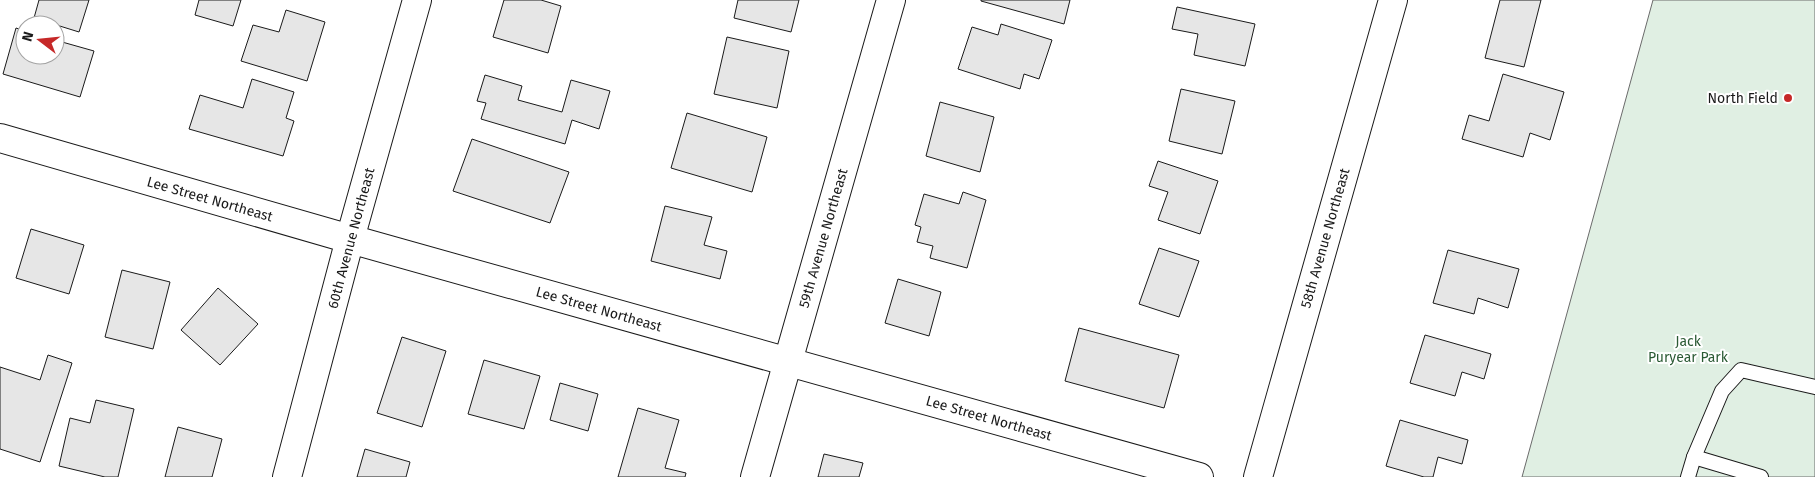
<svg xmlns="http://www.w3.org/2000/svg" width="1815" height="477" font-family="'Fira Sans',sans-serif">
	<style>
		.green { fill: #e0efe3; stroke: #6a6a6a }
		.building { fill: #e6e6e6; stroke: #1a1a1a }
		.lines { fill: none; stroke-linecap: round; stroke-linejoin: round }
		.lane-casing { stroke: #1a1a1a; stroke-width: 16 }
		.street-casing { stroke: #1a1a1a; stroke-width: 30 }
		.lane { stroke: #fff; stroke-width: 14 }
		.street { stroke: #fff; stroke-width: 28 }
		.poi-dot { fill: #c62828; stroke: #fff; stroke-width: 2 }
		.labels { text-anchor: middle; stroke-width: 4; stroke-linejoin: round; paint-order: stroke }
		.poi-label { font-size: 14px; fill: #1a1a1a; stroke: #fff; text-anchor: end }
		.street-label { font-size: 14px; fill: #1a1a1a; stroke: #fff }
		.park-label { font-size: 14px; fill: #2b5a34; stroke: #fff }
	</style>
	<rect width="100%" height="100%" fill="#fff"/>
	<!-- green -->
	<path class="green" d="M 1653,0 L 1815,0 L 1815,477 L 1522,477 Z"/>
	<!-- building -->
	<g class="building">
		<path d="M 39,0 L 89,0 L 79,32 L 34,18 Z"/>
		<path d="M 199,0 L 241,0 L 233,26 L 195,15 Z"/>
		<path d="M 504,0 L 541,0 L 561,6 L 548,53 L 493,37 Z"/>
		<path d="M 738,0 L 799,0 L 791,32 L 734,18 Z"/>
		<path d="M 981,0 L 1070,0 L 1064,24 L 981,1 Z"/>
		<path d="M 1500,0 L 1541,0 L 1524,67 L 1485,58 Z"/>
		<path d="M 1177,7 L 1255,24 L 1245,66 L 1194,55 L 1198,34 L 1172,29 Z"/>
		<path d="M 286,10 L 325,22 L 307,81 L 241,61 L 253,25 L 279,32 Z"/>
		<path d="M 1001,24 L 1052,40 L 1039,79 L 1024,74 L 1020,89 L 958,69 L 972,27 L 998,35 Z"/>
		<path d="M 16,28 L 25,31 L 25,55 L 55,55 L 55,40 L 94,51 L 80,97 L 3,74 Z"/>
		<path d="M 727,37 L 789,51 L 777,108 L 714,94 Z"/>
		<path d="M 1503,74 L 1564,92 L 1550,140 L 1530,133 L 1523,157 L 1462,139 L 1469,115 L 1489,121 Z"/>
		<path d="M 485,75 L 522,86 L 518,100 L 562,112 L 571,80 L 610,91 L 599,129 L 572,120 L 565,144 L 481,119 L 486,103 L 477,101 Z"/>
		<path d="M 252,79 L 294,92 L 286,118 L 294,121 L 283,156 L 189,129 L 200,95 L 243,108 Z"/>
		<path d="M 1181,89 L 1235,101 L 1222,154 L 1169,141 Z"/>
		<path d="M 940,102 L 994,117 L 980,172 L 926,156 Z"/>
		<path d="M 687,113 L 767,137 L 752,192 L 671,168 Z"/>
		<path d="M 472,139 L 569,172 L 550,223 L 453,191 Z"/>
		<path d="M 1158,161 L 1218,181 L 1200,234 L 1158,220 L 1168,192 L 1149,186 Z"/>
		<path d="M 963,192 L 986,200 L 967,268 L 930,258 L 933,246 L 917,242 L 921,227 L 915,225 L 924,194 L 959,204 Z"/>
		<path d="M 665,206 L 712,217 L 704,245 L 727,251 L 720,279 L 651,261 Z"/>
		<path d="M 31,229 L 84,245 L 69,294 L 16,278 Z"/>
		<path d="M 1159,248 L 1199,261 L 1179,317 L 1139,304 Z"/>
		<path d="M 1448,250 L 1519,269 L 1508,308 L 1478,298 L 1474,314 L 1433,303 Z"/>
		<path d="M 122,270 L 170,282 L 153,349 L 105,337 Z"/>
		<path d="M 898,279 L 941,292 L 929,336 L 885,323 Z"/>
		<path d="M 218,288 L 258,324 L 220,365 L 181,330 Z"/>
		<path d="M 1079,328 L 1179,355 L 1164,408 L 1065,381 Z"/>
		<path d="M 1425,335 L 1491,354 L 1484,379 L 1462,372 L 1455,396 L 1410,383 Z"/>
		<path d="M 402,337 L 446,351 L 422,427 L 377,413 Z"/>
		<path d="M 48,355 L 72,363 L 40,462 L 0,449 L 0,367 L 40,380 Z"/>
		<path d="M 484,360 L 540,376 L 524,429 L 468,414 Z"/>
		<path d="M 560,383 L 598,394 L 588,431 L 550,420 Z"/>
		<path d="M 96,400 L 134,409 L 118,477 L 105,477 L 59,466 L 70,418 L 90,423 Z"/>
		<path d="M 638,408 L 679,420 L 665,468 L 686,473 L 685,477 L 618,477 Z"/>
		<path d="M 1400,420 L 1468,440 L 1462,464 L 1438,457 L 1433,477 L 1424,477 L 1386,466 Z"/>
		<path d="M 178,427 L 222,439 L 212,477 L 165,477 Z"/>
		<path d="M 365,449 L 410,462 L 406,477 L 357,477 Z"/>
		<path d="M 824,454 L 863,463 L 859,477 L 818,477 Z"/>
	</g>
	<g class="lines">
		<!-- lane casing -->
		<g class="lane-casing">
			<g id="lane">
				<path d="M 1694,457 L 1722,391 L 1741,370 L 1815,387"/>
				<path d="M 1688,477 L 1694,457 L 1761,477"/>
			</g>
		</g>
		<!-- street casing -->
		<g class="street-casing">
			<g id="street">
				<path d="M 0,138 L 350,239 L 1199,477"/>
				<path d="M 287,477 L 350,239 L 417,0"/>
				<path d="M 755,477 L 891,0"/>
				<path d="M 1258,477 L 1393,0"/>
			</g>
		</g>
		<!-- lane -->
		<use href="#lane" class="lane"/>
		<!-- street -->
		<use href="#street" class="street"/>
	</g>
	<!-- markers -->
	<circle class="poi-dot" cx="1788" cy="98" r="5"/>
	<g class="labels">
		<!-- poi labels -->
		<g class="poi-label">
			<text x="1778" y="103">North Field</text>
		</g>
		<!-- street labels -->
		<g class="street-label">
			<text transform="translate(210 199) rotate(16)" y="5">Lee Street Northeast</text>
			<text transform="translate(351 238) rotate(-75)" y="5">60th Avenue Northeast</text>
			<text transform="translate(823 238) rotate(-74)" y="5">59th Avenue Northeast</text>
			<text transform="translate(1325 238) rotate(-74)" y="5">58th Avenue Northeast</text>
			<text transform="translate(599 309) rotate(16)" y="5">Lee Street Northeast</text>
			<text transform="translate(989 418) rotate(16)" y="5">Lee Street Northeast</text>
		</g>
		<!-- park labels -->
		<g class="park-label">
			<text x="1688" y="346">Jack<tspan x="1688" dy="16">Puryear Park</tspan></text>
		</g>
	</g>
	<!-- north arrow -->
	<g transform="translate(40 40) rotate(286)"><circle r="24" fill="#ffffff" stroke="#a3a3a3"/>
	<path d="M0-4L9 19L0 12L-9 19Z" fill="#c62828"/>
	<text y="-8" font-size="14" font-weight="bold" text-anchor="middle" fill="#1a1a1a">N</text>
	</g>
</svg>
